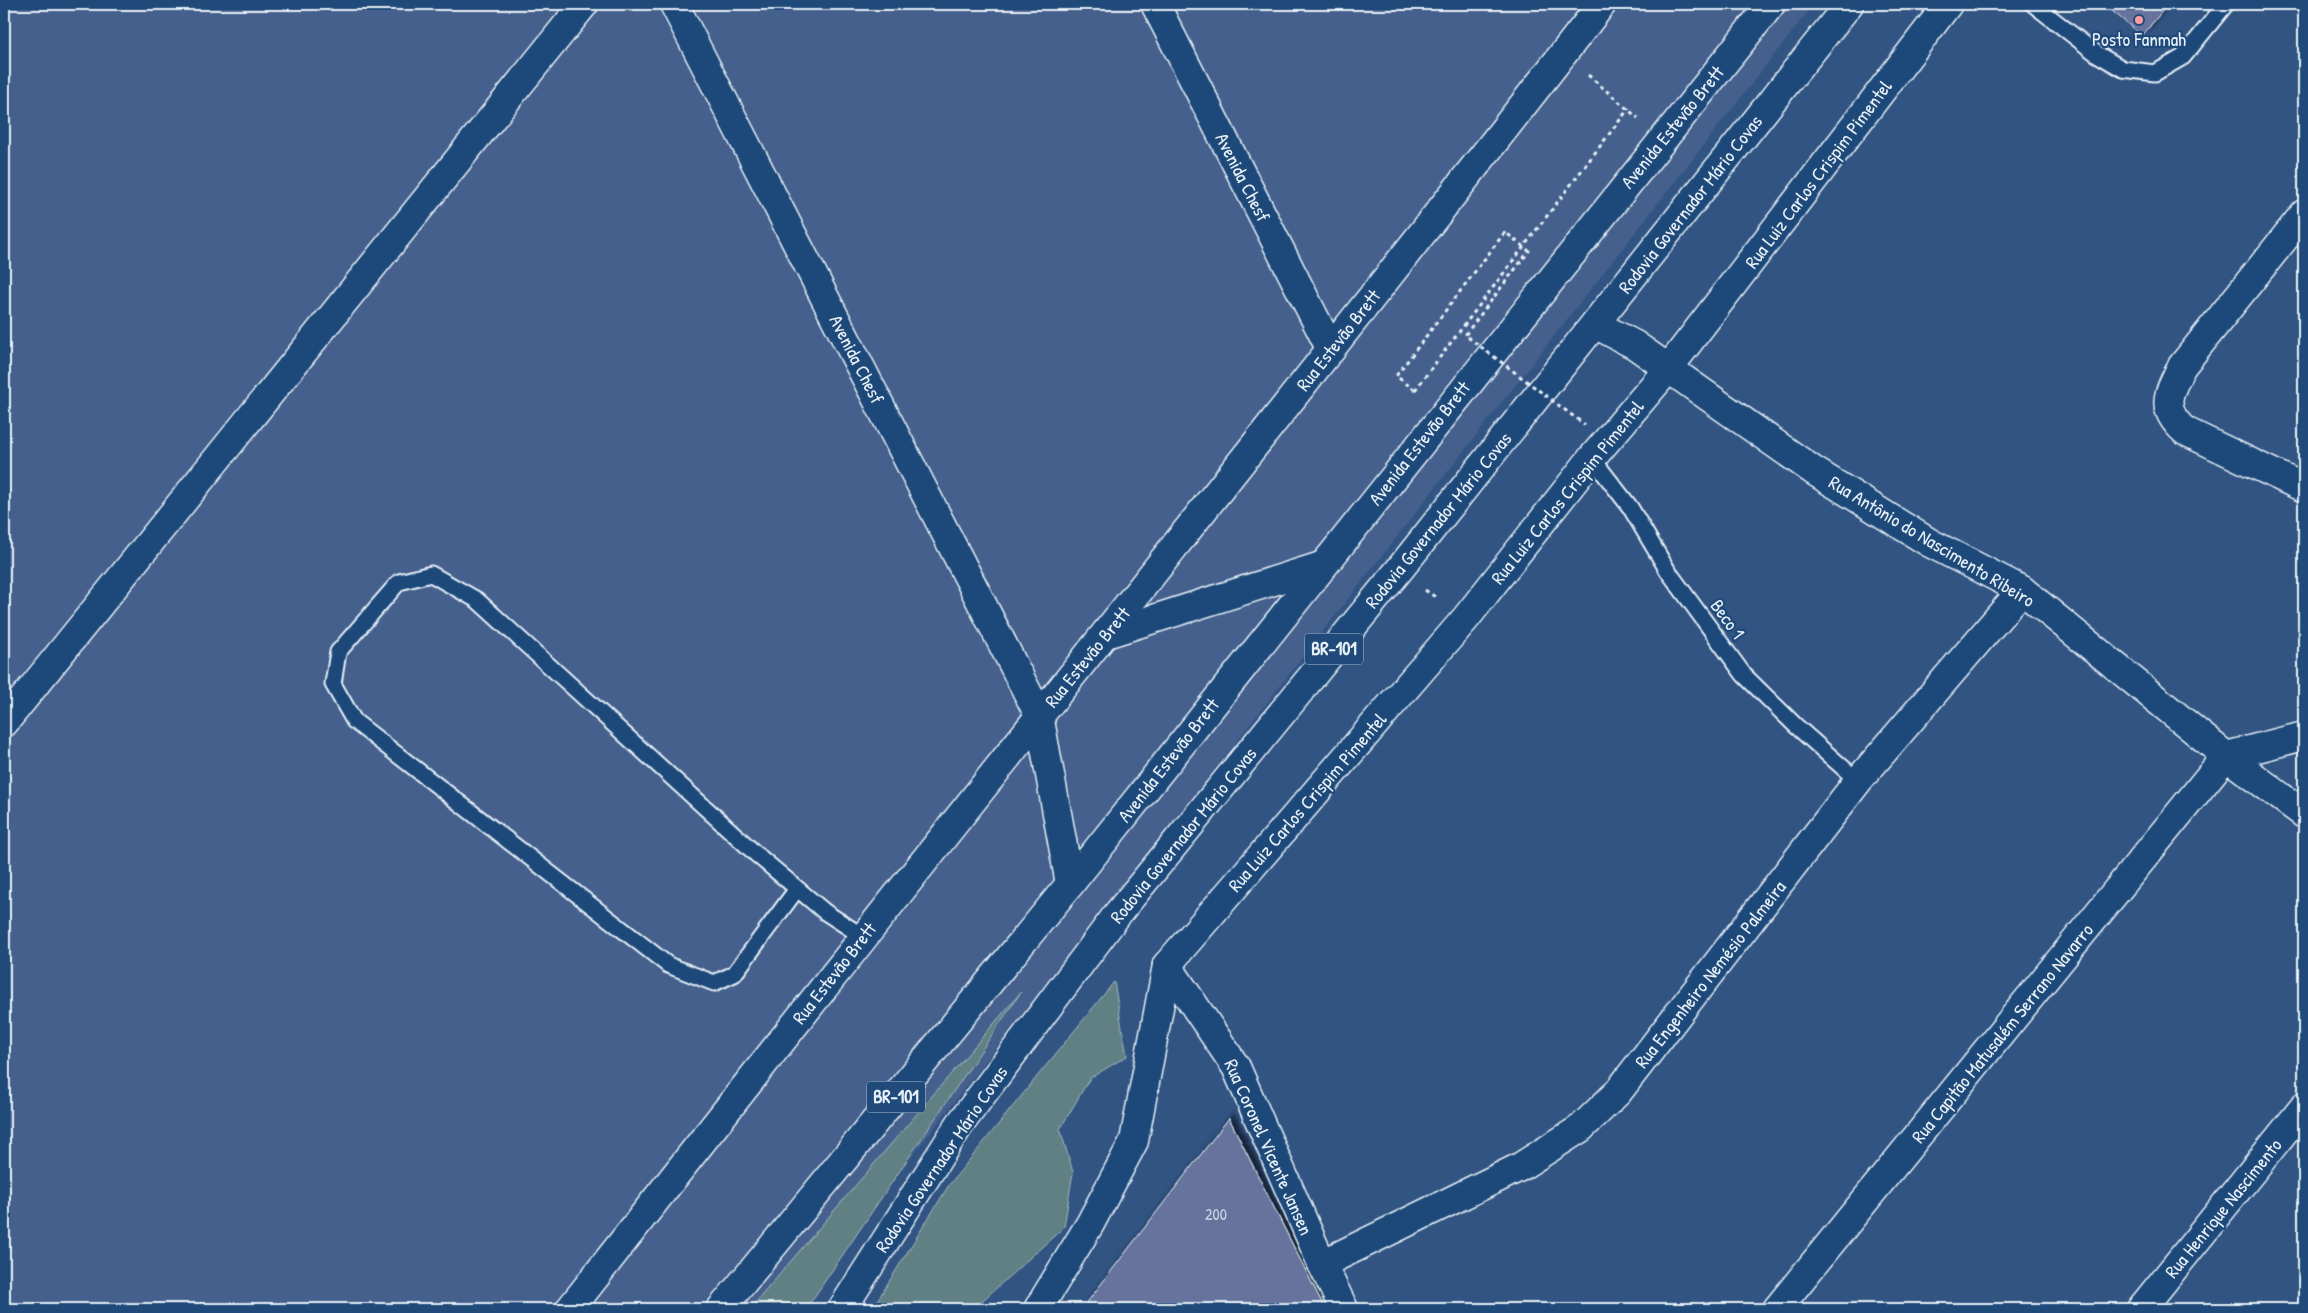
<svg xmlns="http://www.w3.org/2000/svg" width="2308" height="1313" font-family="'Patrick Hand',sans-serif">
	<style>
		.built { fill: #44608d }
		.green { fill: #608084; stroke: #a4b8be }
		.building { fill: #65739d; stroke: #e8f1f8; filter: url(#shadow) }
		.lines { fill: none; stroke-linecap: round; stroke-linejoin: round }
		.lane-casing { stroke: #e8f1f8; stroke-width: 19 }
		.street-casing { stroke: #e8f1f8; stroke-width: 31 }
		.highway-casing { stroke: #e8f1f8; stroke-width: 31 }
		.path { stroke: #e8f1f8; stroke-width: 3; stroke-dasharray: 4 4; stroke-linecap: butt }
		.lane { stroke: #1f4a7a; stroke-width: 15 }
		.street { stroke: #1f4a7a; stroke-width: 28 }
		.highway { stroke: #1f4a7a; stroke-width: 28 }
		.path-bridge { stroke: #e8f1f8; stroke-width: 3; stroke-dasharray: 4 4; stroke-linecap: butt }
		.poi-dot { fill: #ff9aa2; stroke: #1f4a7a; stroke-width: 2 }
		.labels { text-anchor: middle; stroke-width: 4.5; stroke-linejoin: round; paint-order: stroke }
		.number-label { font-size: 16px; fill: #c7d2e1 }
		.shield { fill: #1f4a7a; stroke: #acbfd2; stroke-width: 1 }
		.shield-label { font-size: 18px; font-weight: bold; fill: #e8f1f8 }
		.poi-label { font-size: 19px; fill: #e8f1f8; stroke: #1f4a7a }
		.street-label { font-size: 19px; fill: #e8f1f8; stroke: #1f4a7a }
	</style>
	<defs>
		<filter id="shadow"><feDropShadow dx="4.5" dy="-4.5" stdDeviation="2.5" flood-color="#0009"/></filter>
	</defs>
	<rect width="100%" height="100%" fill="#325483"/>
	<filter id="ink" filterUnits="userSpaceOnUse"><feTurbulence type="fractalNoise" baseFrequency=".02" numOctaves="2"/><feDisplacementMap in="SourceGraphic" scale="10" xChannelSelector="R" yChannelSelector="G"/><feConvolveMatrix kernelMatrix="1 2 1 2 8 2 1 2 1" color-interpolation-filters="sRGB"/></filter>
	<g filter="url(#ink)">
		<!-- built -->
		<path class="built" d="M 4,4 L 1814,4 L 792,1309 L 4,1309 Z"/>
		<!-- green -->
		<g class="green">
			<path d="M 1114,982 L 1127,1056 L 1090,1078 L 1060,1129 L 1073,1172 L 1064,1227 L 973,1309 L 872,1309 L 949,1185 Z"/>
			<path d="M 1021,992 L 806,1309 L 750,1309 Z"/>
		</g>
		<!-- building -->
		<g class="building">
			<path d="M 2104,4 L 2168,4 L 2142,36 Z"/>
			<path d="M 1229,1118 L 1325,1309 L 1082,1309 Z"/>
		</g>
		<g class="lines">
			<!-- lane casing -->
			<g class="lane-casing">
				<g id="lane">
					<path d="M 2033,4 L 2097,54 L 2123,69 L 2155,73 L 2183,57 L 2226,4"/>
					<path d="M 1592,458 L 1630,507 L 1668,571 L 1744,675 L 1796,726 L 1858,781"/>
					<path d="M 797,889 L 734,974 L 714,983 L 668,965 L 354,721 L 333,684 L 338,652 L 399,582 L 431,574 L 477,600 L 756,854 L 825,912 L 862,936"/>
				</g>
			</g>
			<!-- street casing -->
			<g class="street-casing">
				<g id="street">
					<path d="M 674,4 L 1039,715 L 1070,884"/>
					<path d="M 1155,4 L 1331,350"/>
					<path d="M 2304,214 L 2182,366 C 2168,394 2159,408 2185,431 L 2304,488"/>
					<path d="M 1595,324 L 1635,345 L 1814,471 L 1930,543 L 2022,590 L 2226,756 L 2304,814"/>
					<path d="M 4,723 L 584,4"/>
					<path d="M 1167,965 L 1466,618 L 1592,458 L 1668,369 L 1948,4"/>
					<path d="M 1167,965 L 1236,1067 L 1322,1264 L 1344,1309"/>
					<path d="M 1322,1264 L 1520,1167 L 1581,1128 L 1618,1092 L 1858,781 L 2022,590"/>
					<path d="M 570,1309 C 912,873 1261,442 1602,4"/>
					<path d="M 1038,1309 L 1090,1224 L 1134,1141 L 1167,965"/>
					<path d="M 1777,1309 L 2226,756 L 2304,736"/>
					<path d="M 2141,1309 L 2304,1107"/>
				</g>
			</g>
			<!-- highway casing -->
			<g class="highway-casing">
				<g id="highway">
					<path d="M 1106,634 L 1321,566"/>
					<path d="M 721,1309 L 1070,884 L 1771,4"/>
					<path d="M 842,1309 L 960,1124 L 1119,912 L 1399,570 L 1849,4"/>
				</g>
			</g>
			<!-- path -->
			<g class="path">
				<path d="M 1588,75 L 1638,118"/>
				<path d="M 1415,390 L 1629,108"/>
				<path d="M 1425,590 L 1438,599"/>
			</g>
			<!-- lane -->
			<use href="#lane" class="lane"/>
			<!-- street -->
			<use href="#street" class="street"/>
			<!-- highway -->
			<use href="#highway" class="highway"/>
			<!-- path-bridge -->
			<path class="path-bridge" d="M 1415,390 L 1396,376 L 1505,232 L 1529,251 L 1465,335 L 1585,425"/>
		</g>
	</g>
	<!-- markers -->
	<circle class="poi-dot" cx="2139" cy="20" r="5"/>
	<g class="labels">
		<!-- number labels -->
		<g class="number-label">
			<text x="1216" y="1220">200</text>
		</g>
		<!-- shield labels -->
		<g class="shield">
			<rect x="1305" y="633.5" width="58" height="31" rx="4"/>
			<rect x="867" y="1081.5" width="58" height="31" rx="4"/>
		</g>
		<g class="shield-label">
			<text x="1334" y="655">BR-101</text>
			<text x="896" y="1103">BR-101</text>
		</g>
		<!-- poi labels -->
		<g class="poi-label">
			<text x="2139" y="46">Posto Fanmah</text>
		</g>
		<!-- street labels -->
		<g class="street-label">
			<text transform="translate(1672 127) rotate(-51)" y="7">Avenida Estevāo Brett</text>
			<text transform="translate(1818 174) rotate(-53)" y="7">Rua Luiz Carlos Crispim Pimentel</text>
			<text transform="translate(1243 177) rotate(63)" y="7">Avenida Chesf</text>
			<text transform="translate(1690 204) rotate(-52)" y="7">Rodovia Governador Mário Covas</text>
			<text transform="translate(1338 340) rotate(-52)" y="7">Rua Estevão Brett</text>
			<text transform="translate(857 359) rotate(63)" y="7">Avenida Chesf</text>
			<text transform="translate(1419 443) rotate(-52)" y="7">Avenida Estevāo Brett</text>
			<text transform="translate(1567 492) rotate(-51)" y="7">Rua Luiz Carlos Crispim Pimentel</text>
			<text transform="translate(1438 520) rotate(-51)" y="7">Rodovia Governador Mário Covas</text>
			<text transform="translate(1932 541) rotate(31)" y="7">Rua Antônio do Nascimento Ribeiro</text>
			<text transform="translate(1728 619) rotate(54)" y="7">Beco 1</text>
			<text transform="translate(1087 657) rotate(-51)" y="7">Rua Estevão Brett</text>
			<text transform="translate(1168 760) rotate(-52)" y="7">Avenida Estevāo Brett</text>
			<text transform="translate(1307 802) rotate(-49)" y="7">Rua Luiz Carlos Crispim Pimentel</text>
			<text transform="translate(1183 835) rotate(-51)" y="7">Rodovia Governador Mário Covas</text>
			<text transform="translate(834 973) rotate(-52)" y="7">Rua Estevão Brett</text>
			<text transform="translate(1710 974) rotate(-52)" y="7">Rua Engenheiro Nemésio Palmeira</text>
			<text transform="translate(2002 1033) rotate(-51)" y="7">Rua Capitão Matusalém Serrano Navarro</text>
			<text transform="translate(1269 1147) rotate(66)" y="7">Rua Coronel Vicente Jansen</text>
			<text transform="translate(941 1159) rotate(-56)" y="7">Rodovia Governador Mário Covas</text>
			<text transform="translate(2223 1208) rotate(-51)" y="7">Rua Henrique Nascimento</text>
		</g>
	</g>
	<!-- margin -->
	<rect width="2308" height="1313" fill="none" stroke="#1f4a7a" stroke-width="20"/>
	<rect x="10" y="10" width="2288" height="1293" fill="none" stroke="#e8f1f8" stroke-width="2" filter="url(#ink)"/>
</svg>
